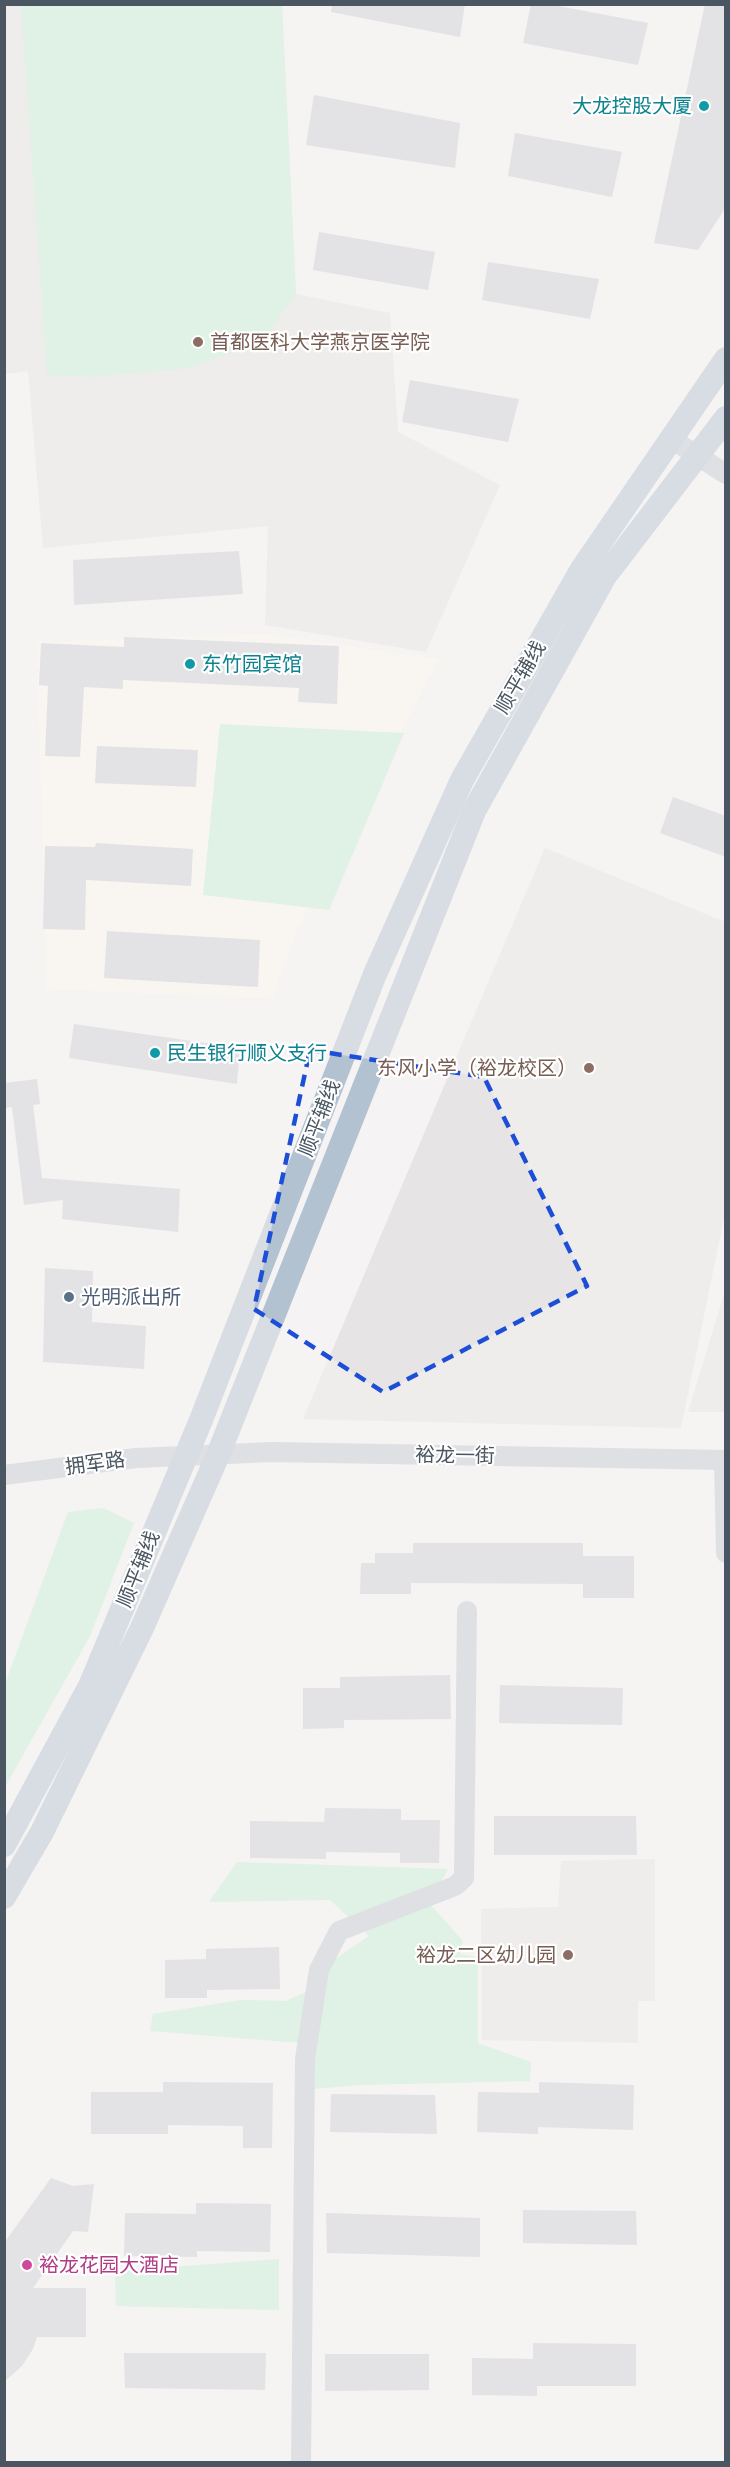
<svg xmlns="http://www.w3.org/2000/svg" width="730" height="2467" font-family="'Work Sans','Noto Sans SC',sans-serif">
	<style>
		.commercial { fill: #fdf9ef }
		.education { fill: #e6e4e5 }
		.green { fill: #c3f1d5 }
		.building { fill: #cdcfd5 }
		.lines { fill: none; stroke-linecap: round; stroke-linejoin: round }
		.minor { stroke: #c1cad2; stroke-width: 20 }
		.major { stroke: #b3c2d1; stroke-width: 24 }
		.marked { fill: none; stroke: #1d4ed8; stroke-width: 4.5; stroke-dasharray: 12 8; stroke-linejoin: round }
		.culture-dot { fill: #0f9aa8; stroke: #fff; stroke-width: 2 }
		.education-dot { fill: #8d6e63; stroke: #fff; stroke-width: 2 }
		.service-dot { fill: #5c6f8a; stroke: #fff; stroke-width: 2 }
		.hotel-dot { fill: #d1479c; stroke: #fff; stroke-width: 2 }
		.labels { text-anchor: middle; stroke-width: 4.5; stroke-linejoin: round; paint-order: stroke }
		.culture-label { font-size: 20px; fill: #0d838f; stroke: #fff; text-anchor: start }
		.education-label { font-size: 20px; fill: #785e54; stroke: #fff; text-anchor: end }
		.street-label { font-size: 20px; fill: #4a5661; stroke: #fff }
		.service-label { font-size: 20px; fill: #4e5e75; stroke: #fff; text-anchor: start }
		.hotel-label { font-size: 20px; fill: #b23c85; stroke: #fff; text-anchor: start }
	</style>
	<rect width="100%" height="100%" fill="#f5f3f3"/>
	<!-- commercial -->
	<path class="commercial" d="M 265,634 L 439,659 L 297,930 L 272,999 L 46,989 L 37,642 Z"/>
	<!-- education -->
	<g class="education">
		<path d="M 4,5 L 282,5 L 296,294 L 390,313 L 398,432 L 500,485 L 426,652 L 265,625 L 268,526 L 43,548 L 28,371 L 5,374 Z"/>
		<path d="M 545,848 L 725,922 L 725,1213 L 681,1428 L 303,1419 Z"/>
		<path d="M 725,1291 L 725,1412 L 688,1412 Z"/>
		<path d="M 655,1859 L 655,2001 L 638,2001 L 638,2043 L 482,2040 L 481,1909 L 558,1907 L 561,1861 Z"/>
	</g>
	<!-- green -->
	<g class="green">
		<path d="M 21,5 L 282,5 L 296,294 L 261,342 L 189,368 L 93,377 L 47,375 Z"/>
		<path d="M 220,724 L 404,733 L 329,910 L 203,895 Z"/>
		<path d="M 103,1508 L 134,1523 L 90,1636 L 5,1787 L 5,1684 L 68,1512 Z"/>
		<path d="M 237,1862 L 448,1869 L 430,1904 L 463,1941 L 460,1954 L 478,1957 L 478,2043 L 531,2062 L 530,2081 L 360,2085 L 313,2089 L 314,2044 L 150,2031 L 153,2014 L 240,2000 L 286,2001 L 321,1985 L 332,1961 L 369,1936 L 330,1900 L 209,1902 Z"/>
		<path d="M 279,2259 L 279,2310 L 116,2306 L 115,2271 Z"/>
	</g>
	<!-- building -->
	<g class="building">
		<path d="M 332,4 L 465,4 L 460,37 L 331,12 Z"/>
		<path d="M 531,4 L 548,4 L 648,23 L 638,65 L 523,43 Z"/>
		<path d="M 705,4 L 726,4 L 726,207 L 698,250 L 654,243 Z"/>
		<path d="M 314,95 L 460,123 L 455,168 L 306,145 Z"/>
		<path d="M 515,133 L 622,152 L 612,197 L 508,176 Z"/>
		<path d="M 319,232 L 435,252 L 428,290 L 313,270 Z"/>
		<path d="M 488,262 L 599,279 L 590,319 L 482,300 Z"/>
		<path d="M 410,380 L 519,399 L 508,442 L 402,422 Z"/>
		<path d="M 239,551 L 243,594 L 74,605 L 73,560 Z"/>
		<path d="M 124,637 L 339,646 L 337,704 L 298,702 L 299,688 L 123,680 L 123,689 L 84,687 L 80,757 L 45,756 L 48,686 L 39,685 L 41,643 L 124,647 Z"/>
		<path d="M 97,746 L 198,750 L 196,787 L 95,783 Z"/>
		<path d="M 673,797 L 726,816 L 726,857 L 660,833 Z"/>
		<path d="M 96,843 L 193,849 L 191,886 L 86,880 L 85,930 L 43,929 L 45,846 L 95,847 Z"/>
		<path d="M 107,931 L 260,940 L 258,987 L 104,978 Z"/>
		<path d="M 74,1024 L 240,1048 L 237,1084 L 69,1058 Z"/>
		<path d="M 37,1079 L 40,1104 L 33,1105 L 42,1178 L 180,1189 L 178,1232 L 62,1219 L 63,1200 L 24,1205 L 12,1107 L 4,1108 L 4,1083 Z"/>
		<path d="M 45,1268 L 93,1271 L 92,1322 L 146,1326 L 144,1369 L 43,1362 Z"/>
		<path d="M 413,1543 L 583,1543 L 583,1556 L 634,1556 L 634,1598 L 583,1598 L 583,1584 L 411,1583 L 411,1594 L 360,1594 L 361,1563 L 375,1563 L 375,1553 L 413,1553 Z"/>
		<path d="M 450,1675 L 451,1719 L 344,1720 L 344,1728 L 303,1729 L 303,1688 L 340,1688 L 340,1677 Z"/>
		<path d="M 500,1685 L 623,1688 L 622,1725 L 499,1723 Z"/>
		<path d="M 325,1808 L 401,1809 L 401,1820 L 440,1820 L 439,1863 L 400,1863 L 400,1853 L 326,1852 L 326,1859 L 250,1858 L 250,1821 L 324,1822 Z"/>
		<path d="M 494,1816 L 636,1816 L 637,1855 L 494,1855 Z"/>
		<path d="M 279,1947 L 280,1989 L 207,1990 L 207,1998 L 165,1998 L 165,1960 L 206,1959 L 206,1949 Z"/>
		<path d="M 163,2082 L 273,2083 L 272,2148 L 243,2148 L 243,2126 L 168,2125 L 168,2134 L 91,2134 L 91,2092 L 163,2092 Z"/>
		<path d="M 539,2082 L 634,2085 L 633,2130 L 538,2127 L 538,2134 L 477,2132 L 478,2092 L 539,2093 Z"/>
		<path d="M 331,2094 L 435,2095 L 437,2134 L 330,2132 Z"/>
		<path d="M 51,2178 L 73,2186 L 94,2184 L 88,2232 L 73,2231 L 33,2288 L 86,2288 L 86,2337 L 37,2337 L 33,2349 L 22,2366 L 4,2382 L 4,2243 Z"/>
		<path d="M 196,2203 L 271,2204 L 270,2252 L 197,2251 L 197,2257 L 124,2256 L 125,2213 L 196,2214 Z"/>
		<path d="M 523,2210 L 636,2211 L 637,2245 L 523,2243 Z"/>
		<path d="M 326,2213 L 480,2218 L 480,2257 L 327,2253 Z"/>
		<path d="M 533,2343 L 636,2344 L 636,2386 L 537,2386 L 537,2396 L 472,2395 L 472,2358 L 533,2359 Z"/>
		<path d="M 124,2353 L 266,2353 L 265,2390 L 125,2388 Z"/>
		<path d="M 325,2354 L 429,2354 L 429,2390 L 325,2391 Z"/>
	</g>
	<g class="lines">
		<!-- minor -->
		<g class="minor">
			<path d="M 670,438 L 726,474"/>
			<path d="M 724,1460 L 726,1553"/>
			<path d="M 4,1475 L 136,1458 L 272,1452 L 726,1460"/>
			<path d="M 301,2462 L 305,2059 L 319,1970 L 339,1931 L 455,1886 L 464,1878 L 467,1611"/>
		</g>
		<!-- major -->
		<g class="major">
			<path d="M 4,1845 L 90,1686 L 201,1420 L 375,974 L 462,780 L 582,569 L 726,359"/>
			<path d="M 4,1897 L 42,1832 L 142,1628 L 218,1455 L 474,811 L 605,576 L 726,418"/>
		</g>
	</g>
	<!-- marked area -->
	<path d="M0 0H730V2467H0ZM 310,1050 L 484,1077 L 587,1286 L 383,1392 L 254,1309 Z" fill="#f5f3f3" fill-opacity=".55" fill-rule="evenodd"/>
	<path class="marked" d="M 310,1050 L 484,1077 L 587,1286 L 383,1392 L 254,1309 Z"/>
	<!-- markers -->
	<g class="culture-dot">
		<circle cx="704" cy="106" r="6"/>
		<circle cx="190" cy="664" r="6"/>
		<circle cx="155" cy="1053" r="6"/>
	</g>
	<g class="education-dot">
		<circle cx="198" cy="342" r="6"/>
		<circle cx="589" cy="1068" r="6"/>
		<circle cx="568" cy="1955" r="6"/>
	</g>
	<circle class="service-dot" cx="69" cy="1297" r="6"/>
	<circle class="hotel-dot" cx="27" cy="2265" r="6"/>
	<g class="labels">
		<!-- culture labels -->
		<g class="culture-label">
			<text x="692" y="113" text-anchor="end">大龙控股大厦</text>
			<text x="202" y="671">东竹园宾馆</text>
			<text x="167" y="1060">民生银行顺义支行</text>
		</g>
		<!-- education labels -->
		<g class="education-label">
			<text x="210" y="349" text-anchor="start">首都医科大学燕京医学院</text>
			<text x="577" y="1075">东风小学（裕龙校区）</text>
			<text x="556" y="1962">裕龙二区幼儿园</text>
		</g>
		<!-- street labels -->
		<g class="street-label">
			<text transform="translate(520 677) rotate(-60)" y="7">顺平辅线</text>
			<text transform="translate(319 1118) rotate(-69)" y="7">顺平辅线</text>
			<text transform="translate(455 1455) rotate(1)" y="7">裕龙一街</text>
			<text transform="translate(95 1463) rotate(-8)" y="7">拥军路</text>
			<text transform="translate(138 1569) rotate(-68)" y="7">顺平辅线</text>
		</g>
		<!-- service labels -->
		<g class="service-label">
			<text x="81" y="1304">光明派出所</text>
		</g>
		<!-- hotel labels -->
		<g class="hotel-label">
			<text x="39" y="2272">裕龙花园大酒店</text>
		</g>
	</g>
	<!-- border -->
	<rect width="730" height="2467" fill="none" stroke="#4a5661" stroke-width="12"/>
</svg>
